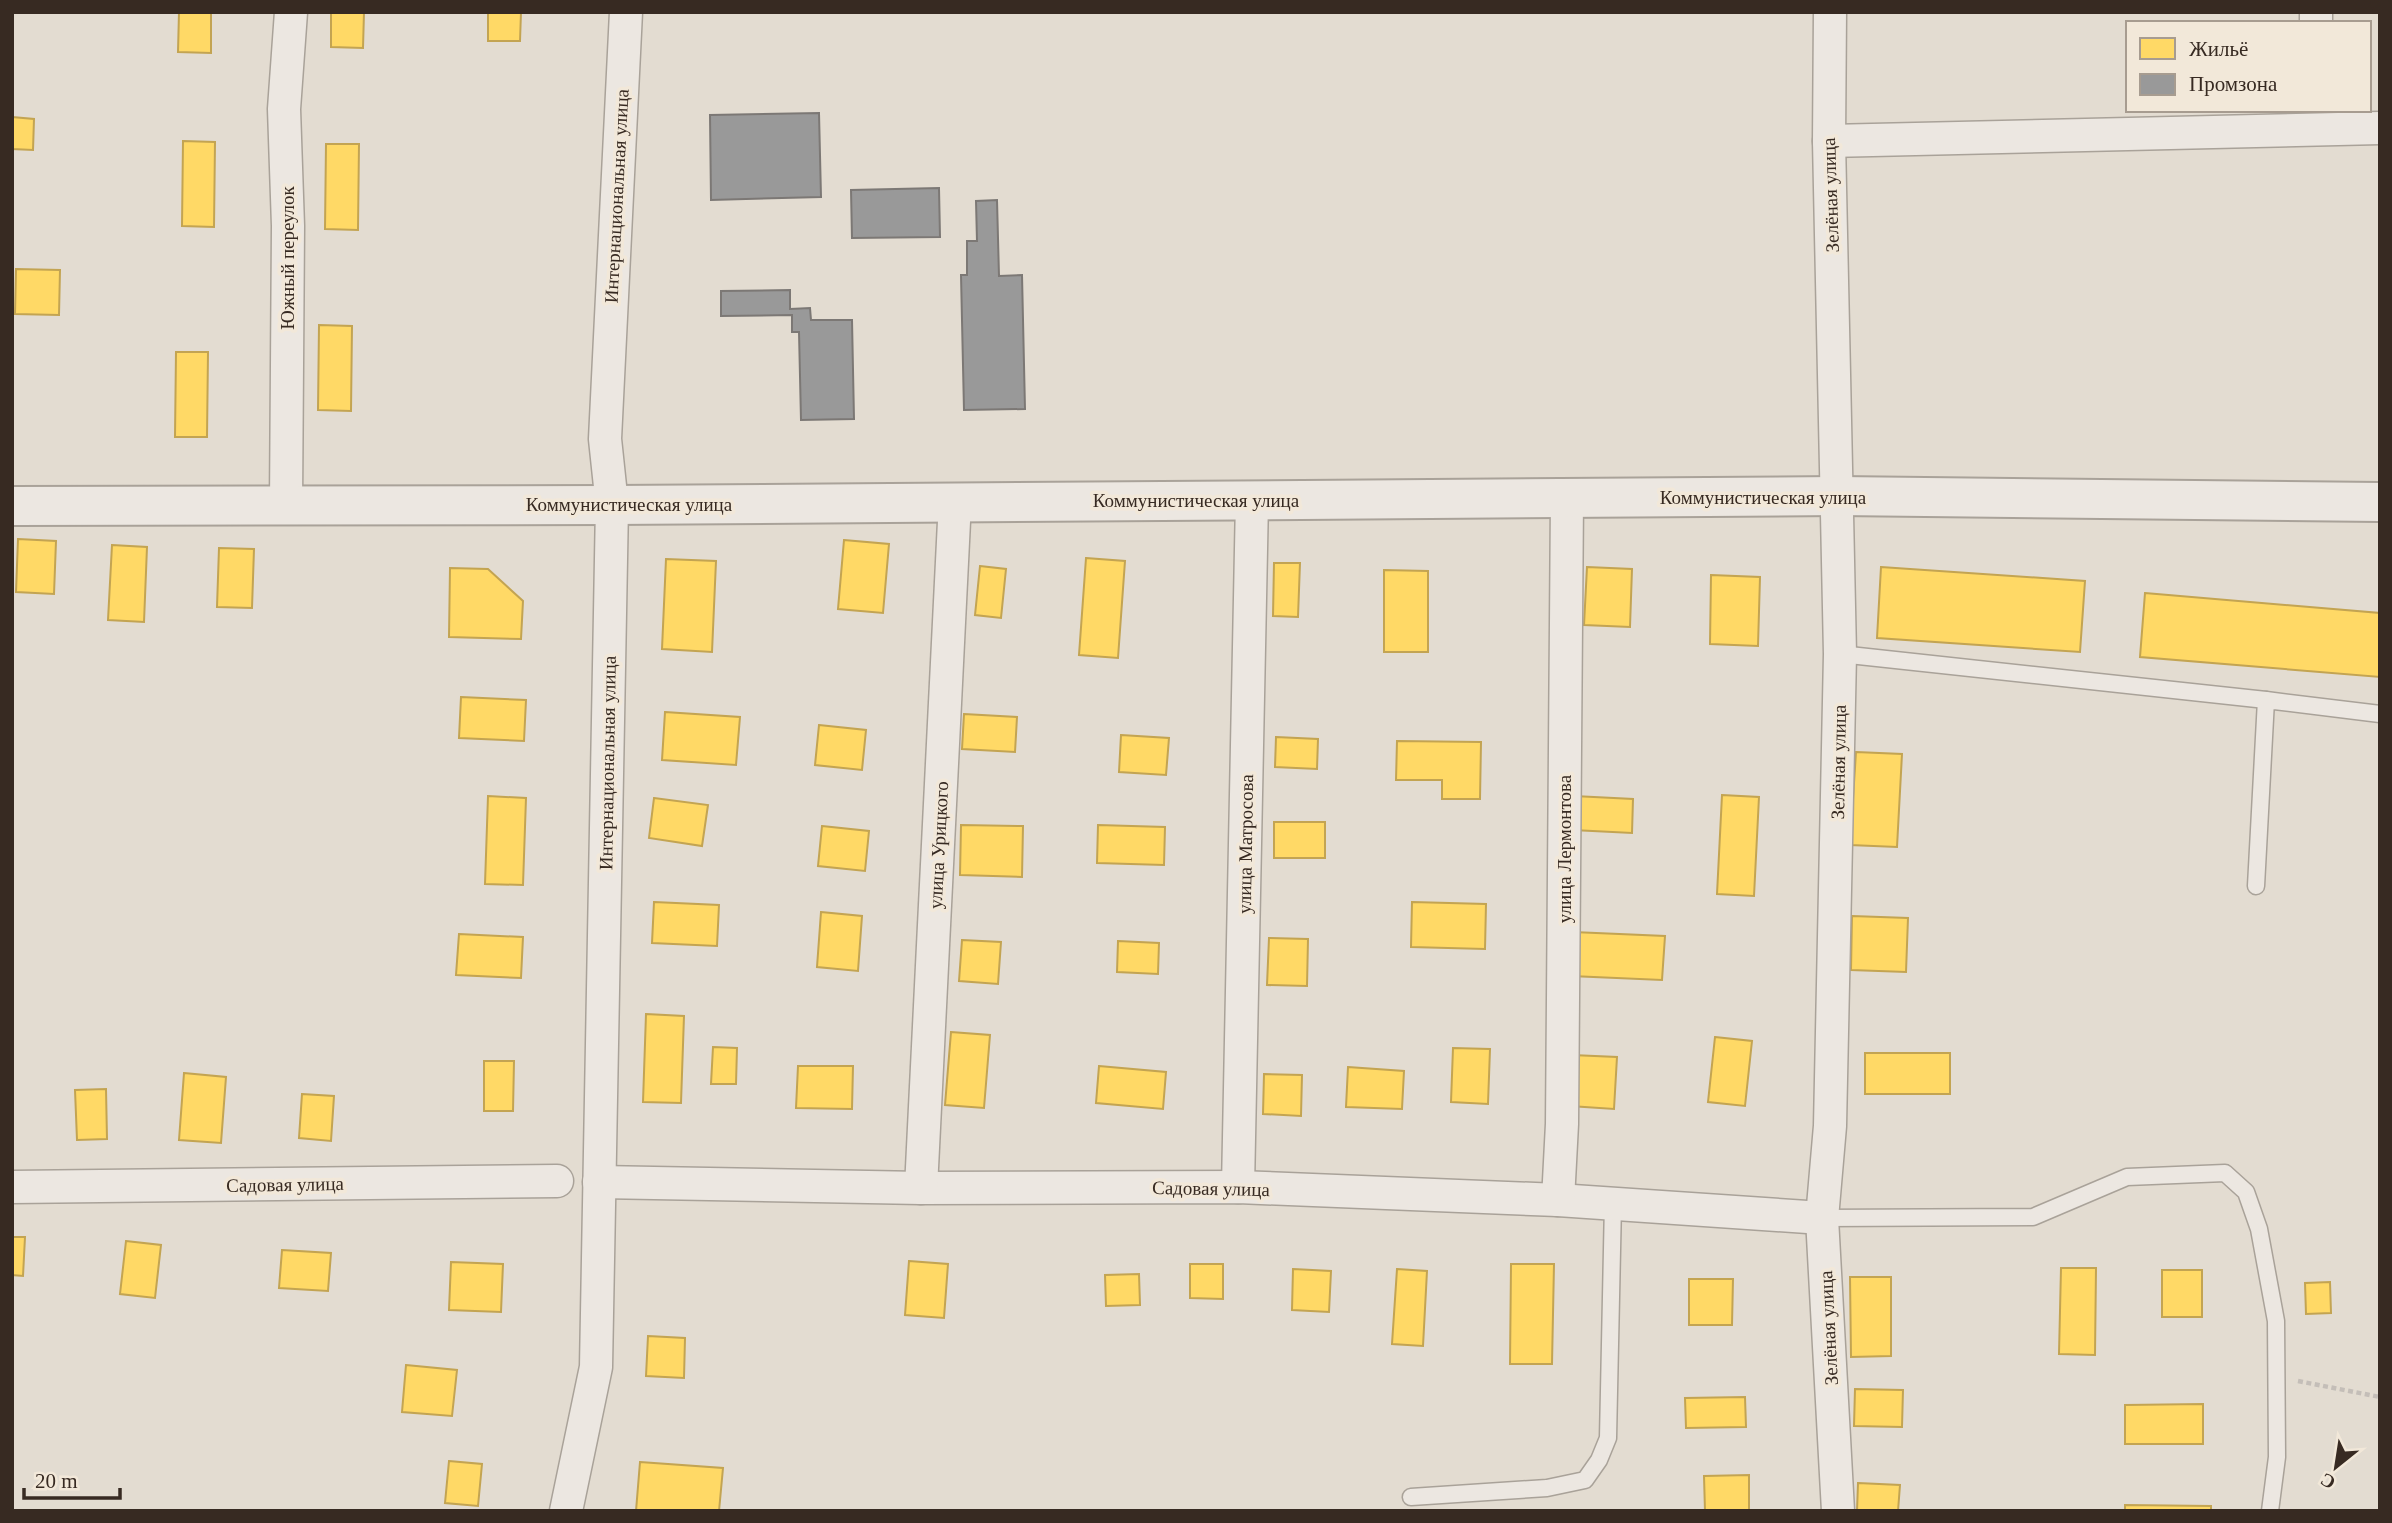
<svg xmlns="http://www.w3.org/2000/svg" width="2392" height="1523" font-family="Georgia,serif">
	<style>
		.homes { fill: #ffd966; stroke: #c3a452; stroke-width: 2 }
		.industry { fill: #999; stroke: #7c7875; stroke-width: 2 }
		.lines { fill: none; stroke-linecap: round; stroke-linejoin: round }
		.service-casing { stroke: #a9a299; stroke-width: 19 }
		.minor-casing { stroke: #a9a299; stroke-width: 35 }
		.tertiary-casing { stroke: #a9a299; stroke-width: 42 }
		.path { stroke: #c4beb8; stroke-width: 4.5; stroke-dasharray: 5 3.5; stroke-linecap: butt }
		.service { stroke: #ece7e1; stroke-width: 16 }
		.minor { stroke: #ece7e1; stroke-width: 32 }
		.tertiary { stroke: #ece7e1; stroke-width: 38 }
		.labels { text-anchor: middle; stroke-width: 7; stroke-linejoin: round; paint-order: stroke }
		.street-label { font-size: 19px; fill: #372a22; stroke: #f2e8d9 }
	</style>
	<rect width="100%" height="100%" fill="#e3dcd1"/>
	<!-- homes -->
	<g class="homes">
		<path d="M 179,12 L 211,12 L 211,53 L 178,52 Z"/>
		<path d="M 331,12 L 364,12 L 363,48 L 331,47 Z"/>
		<path d="M 488,12 L 521,12 L 520,41 L 488,41 Z"/>
		<path d="M 12,117 L 34,119 L 33,150 L 12,149 Z"/>
		<path d="M 183,141 L 215,142 L 214,227 L 182,226 Z"/>
		<path d="M 326,144 L 359,144 L 358,230 L 325,229 Z"/>
		<path d="M 16,269 L 60,270 L 59,315 L 15,314 Z"/>
		<path d="M 319,325 L 352,326 L 351,411 L 318,410 Z"/>
		<path d="M 176,352 L 208,352 L 207,437 L 175,437 Z"/>
		<path d="M 18,539 L 56,541 L 54,594 L 16,592 Z"/>
		<path d="M 844,540 L 889,544 L 883,613 L 838,609 Z"/>
		<path d="M 112,545 L 147,547 L 144,622 L 108,620 Z"/>
		<path d="M 219,548 L 254,549 L 252,608 L 217,607 Z"/>
		<path d="M 1086,558 L 1125,561 L 1118,658 L 1079,655 Z"/>
		<path d="M 666,559 L 716,561 L 712,652 L 662,649 Z"/>
		<path d="M 1274,563 L 1300,563 L 1298,617 L 1273,616 Z"/>
		<path d="M 980,566 L 1006,569 L 1001,618 L 975,615 Z"/>
		<path d="M 1587,567 L 1632,569 L 1630,627 L 1584,625 Z"/>
		<path d="M 1881,567 L 2085,581 L 2080,652 L 1877,638 Z"/>
		<path d="M 450,568 L 488,569 L 523,601 L 521,639 L 449,637 Z"/>
		<path d="M 1384,570 L 1428,571 L 1428,652 L 1384,652 Z"/>
		<path d="M 1711,575 L 1760,577 L 1758,646 L 1710,644 Z"/>
		<path d="M 2145,593 L 2380,613 L 2380,677 L 2140,657 Z"/>
		<path d="M 461,697 L 526,700 L 524,741 L 459,738 Z"/>
		<path d="M 665,712 L 740,717 L 736,765 L 662,760 Z"/>
		<path d="M 964,714 L 1017,717 L 1015,752 L 962,749 Z"/>
		<path d="M 819,725 L 866,730 L 862,770 L 815,765 Z"/>
		<path d="M 1121,735 L 1169,738 L 1166,775 L 1119,772 Z"/>
		<path d="M 1276,737 L 1318,739 L 1317,769 L 1275,767 Z"/>
		<path d="M 1397,741 L 1481,742 L 1480,799 L 1442,799 L 1442,780 L 1396,780 Z"/>
		<path d="M 1856,752 L 1902,754 L 1897,847 L 1850,845 Z"/>
		<path d="M 1722,795 L 1759,797 L 1754,896 L 1717,894 Z"/>
		<path d="M 488,796 L 526,798 L 523,885 L 485,884 Z"/>
		<path d="M 1574,796 L 1633,799 L 1632,833 L 1573,830 Z"/>
		<path d="M 654,798 L 708,805 L 702,846 L 649,838 Z"/>
		<rect x="1274" y="822" width="51" height="36"/>
		<path d="M 961,825 L 1023,826 L 1022,877 L 960,875 Z"/>
		<path d="M 1098,825 L 1165,827 L 1164,865 L 1097,863 Z"/>
		<path d="M 822,826 L 869,831 L 865,871 L 818,866 Z"/>
		<path d="M 654,902 L 719,905 L 717,946 L 652,943 Z"/>
		<path d="M 1412,902 L 1486,904 L 1485,949 L 1411,947 Z"/>
		<path d="M 821,912 L 862,916 L 858,971 L 817,967 Z"/>
		<path d="M 1852,916 L 1908,918 L 1906,972 L 1851,970 Z"/>
		<path d="M 1573,932 L 1665,936 L 1662,980 L 1571,976 Z"/>
		<path d="M 459,934 L 523,937 L 521,978 L 456,975 Z"/>
		<path d="M 1269,938 L 1308,939 L 1307,986 L 1267,985 Z"/>
		<path d="M 962,940 L 1001,942 L 998,984 L 959,981 Z"/>
		<path d="M 1118,941 L 1159,943 L 1158,974 L 1117,972 Z"/>
		<path d="M 646,1014 L 684,1016 L 681,1103 L 643,1102 Z"/>
		<path d="M 951,1032 L 990,1035 L 984,1108 L 945,1105 Z"/>
		<path d="M 1715,1037 L 1752,1041 L 1745,1106 L 1708,1102 Z"/>
		<path d="M 713,1047 L 737,1048 L 736,1084 L 711,1084 Z"/>
		<path d="M 1453,1048 L 1490,1049 L 1488,1104 L 1451,1102 Z"/>
		<rect x="1865" y="1053" width="85" height="41"/>
		<path d="M 1572,1055 L 1617,1057 L 1614,1109 L 1570,1106 Z"/>
		<path d="M 484,1061 L 514,1061 L 513,1111 L 484,1111 Z"/>
		<path d="M 798,1066 L 853,1066 L 852,1109 L 796,1108 Z"/>
		<path d="M 1099,1066 L 1166,1072 L 1163,1109 L 1096,1103 Z"/>
		<path d="M 1348,1067 L 1404,1071 L 1402,1109 L 1346,1107 Z"/>
		<path d="M 184,1073 L 226,1077 L 221,1143 L 179,1140 Z"/>
		<path d="M 1264,1074 L 1302,1075 L 1301,1116 L 1263,1114 Z"/>
		<path d="M 106,1089 L 107,1139 L 77,1140 L 75,1090 Z"/>
		<path d="M 302,1094 L 334,1096 L 331,1141 L 299,1138 Z"/>
		<path d="M 12,1237 L 25,1237 L 23,1276 L 12,1275 Z"/>
		<path d="M 126,1241 L 161,1245 L 155,1298 L 120,1294 Z"/>
		<path d="M 282,1250 L 331,1253 L 328,1291 L 279,1288 Z"/>
		<path d="M 909,1261 L 948,1264 L 944,1318 L 905,1315 Z"/>
		<path d="M 451,1262 L 503,1264 L 501,1312 L 449,1310 Z"/>
		<path d="M 1190,1264 L 1223,1264 L 1223,1299 L 1190,1298 Z"/>
		<path d="M 1511,1264 L 1554,1264 L 1552,1364 L 1510,1364 Z"/>
		<path d="M 2061,1268 L 2096,1268 L 2095,1355 L 2059,1354 Z"/>
		<path d="M 1293,1269 L 1331,1271 L 1329,1312 L 1292,1310 Z"/>
		<path d="M 1397,1269 L 1427,1271 L 1423,1346 L 1392,1344 Z"/>
		<rect x="2162" y="1270" width="40" height="47"/>
		<path d="M 1139,1274 L 1140,1305 L 1106,1306 L 1105,1275 Z"/>
		<path d="M 1850,1277 L 1891,1277 L 1891,1356 L 1851,1357 Z"/>
		<path d="M 1689,1279 L 1733,1279 L 1732,1325 L 1689,1325 Z"/>
		<path d="M 2330,1282 L 2331,1313 L 2306,1314 L 2305,1283 Z"/>
		<path d="M 648,1336 L 685,1338 L 684,1378 L 646,1376 Z"/>
		<path d="M 406,1365 L 457,1370 L 452,1416 L 402,1412 Z"/>
		<path d="M 1855,1389 L 1903,1390 L 1902,1427 L 1854,1426 Z"/>
		<path d="M 1745,1397 L 1746,1427 L 1686,1428 L 1685,1398 Z"/>
		<path d="M 2203,1404 L 2203,1444 L 2125,1444 L 2125,1405 Z"/>
		<path d="M 449,1461 L 482,1464 L 478,1506 L 445,1503 Z"/>
		<path d="M 640,1462 L 723,1468 L 719,1511 L 636,1511 Z"/>
		<path d="M 1749,1475 L 1749,1511 L 1705,1511 L 1704,1476 Z"/>
		<path d="M 1858,1483 L 1900,1485 L 1898,1511 L 1857,1511 Z"/>
		<path d="M 2125,1505 L 2211,1506 L 2211,1511 L 2125,1511 Z"/>
	</g>
	<!-- industry -->
	<g class="industry">
		<path d="M 819,113 L 821,197 L 711,200 L 710,115 Z"/>
		<path d="M 939,188 L 940,237 L 852,238 L 851,190 Z"/>
		<path d="M 997,200 L 999,276 L 1022,275 L 1025,409 L 964,410 L 961,275 L 967,275 L 967,241 L 977,241 L 976,201 Z"/>
		<path d="M 790,290 L 790,309 L 810,308 L 811,320 L 852,320 L 854,419 L 801,420 L 799,332 L 792,332 L 792,315 L 721,316 L 721,291 Z"/>
	</g>
	<g class="lines">
		<!-- service casing -->
		<g class="service-casing">
			<g id="service">
				<path d="M 1840,654 L 2266,700"/>
				<path d="M 2256,886 L 2266,700 L 2380,714"/>
				<path d="M 1822,1218 L 2033,1217 L 2127,1177 L 2225,1173 L 2246,1192 L 2259,1229 L 2276,1321 L 2277,1457 L 2270,1511"/>
				<path d="M 1411,1497 L 1547,1488 L 1585,1480 L 1599,1460 L 1608,1438 L 1613,1203"/>
			</g>
		</g>
		<!-- minor casing -->
		<g class="minor-casing">
			<g id="minor">
				<path d="M 1830,12 L 1829,141 L 1840,654 L 1830,1126 L 1822,1218 L 1838,1511"/>
				<path d="M 2316,12 L 2316,23"/>
				<path d="M 1829,141 L 2380,128"/>
				<path d="M 286,504 L 288,226 L 284,109 L 291,12"/>
				<path d="M 599,1182 L 921,1188 L 1238,1187 L 1558,1200 L 1822,1218"/>
				<path d="M 12,1187 L 557,1181"/>
				<path d="M 1238,1187 L 1252,500"/>
				<path d="M 921,1188 L 955,501"/>
				<path d="M 1558,1200 L 1562,1124 L 1567,498"/>
				<path d="M 566,1511 L 596,1367 L 612,505 L 605,439 L 626,12"/>
			</g>
		</g>
		<!-- tertiary casing -->
		<g class="tertiary-casing">
			<path id="tertiary" d="M 12,506 L 612,505 L 1839,496 L 2380,502"/>
		</g>
		<!-- path -->
		<path class="path" d="M 2298,1381 L 2380,1397"/>
		<!-- service -->
		<use href="#service" class="service"/>
		<!-- minor -->
		<use href="#minor" class="minor"/>
		<!-- tertiary -->
		<use href="#tertiary" class="tertiary"/>
	</g>
	<g class="labels">
		<!-- street labels -->
		<g class="street-label">
			<text transform="translate(1830 195) rotate(-92)" y="7">Зелёная улица</text>
			<text transform="translate(616 196) rotate(-87)" y="7">Интернациональная улица</text>
			<text transform="translate(287 258) rotate(-90)" y="7">Южный переулок</text>
			<text x="1763" y="504">Коммунистическая улица</text>
			<text x="1196" y="507">Коммунистическая улица</text>
			<text x="629" y="511">Коммунистическая улица</text>
			<text transform="translate(1838 762) rotate(-89)" y="7">Зелёная улица</text>
			<text transform="translate(607 763) rotate(-89)" y="7">Интернациональная улица</text>
			<text transform="translate(1245 844) rotate(-89)" y="7">улица Матросова</text>
			<text transform="translate(938 845) rotate(-87)" y="7">улица Урицкого</text>
			<text transform="translate(1564 849) rotate(-90)" y="7">улица Лермонтова</text>
			<text transform="translate(285 1184) rotate(-1)" y="7">Садовая улица</text>
			<text transform="translate(1211 1188) rotate(1)" y="7">Садовая улица</text>
			<text transform="translate(1828 1328) rotate(-93)" y="7">Зелёная улица</text>
		</g>
	</g>
	<!-- border -->
	<rect width="2392" height="1523" fill="none" stroke="#372a22" stroke-width="28"/>
	<!-- legend -->
	<rect x="2126" y="21" width="245" height="91" fill="#f2e8d9" stroke="#a79c90" stroke-width="2"/>
	<rect x="2140" y="38" width="35" height="21" fill="#ffd966" stroke="#a79c90" stroke-width="2"/>
	<text x="2189" y="56" font-size="21" fill="#372a22">Жильё</text>
	<rect x="2140" y="74" width="35" height="21" fill="#999999" stroke="#a79c90" stroke-width="2"/>
	<text x="2189" y="91" font-size="21" fill="#372a22">Промзона</text>
	<!-- north arrow -->
	<g transform="translate(2336 1467) rotate(210)" stroke="#f2e8d9" stroke-width="5" paint-order="stroke">
	<path d="M0-5L12 26L0 18L-12 26Z" fill="#372a22"/>
	<text y="-10" font-size="19" font-weight="bold" text-anchor="middle" fill="#372a22">С</text>
	</g>
	<!-- scale -->
	<path d="M24 1488v10h96v-10" fill="none" stroke="#372a22" stroke-width="3.5"/>
	<text x="35" y="1488" font-size="21" fill="#372a22" stroke="#f2e8d9" stroke-width="5" paint-order="stroke">20 m</text>
</svg>
